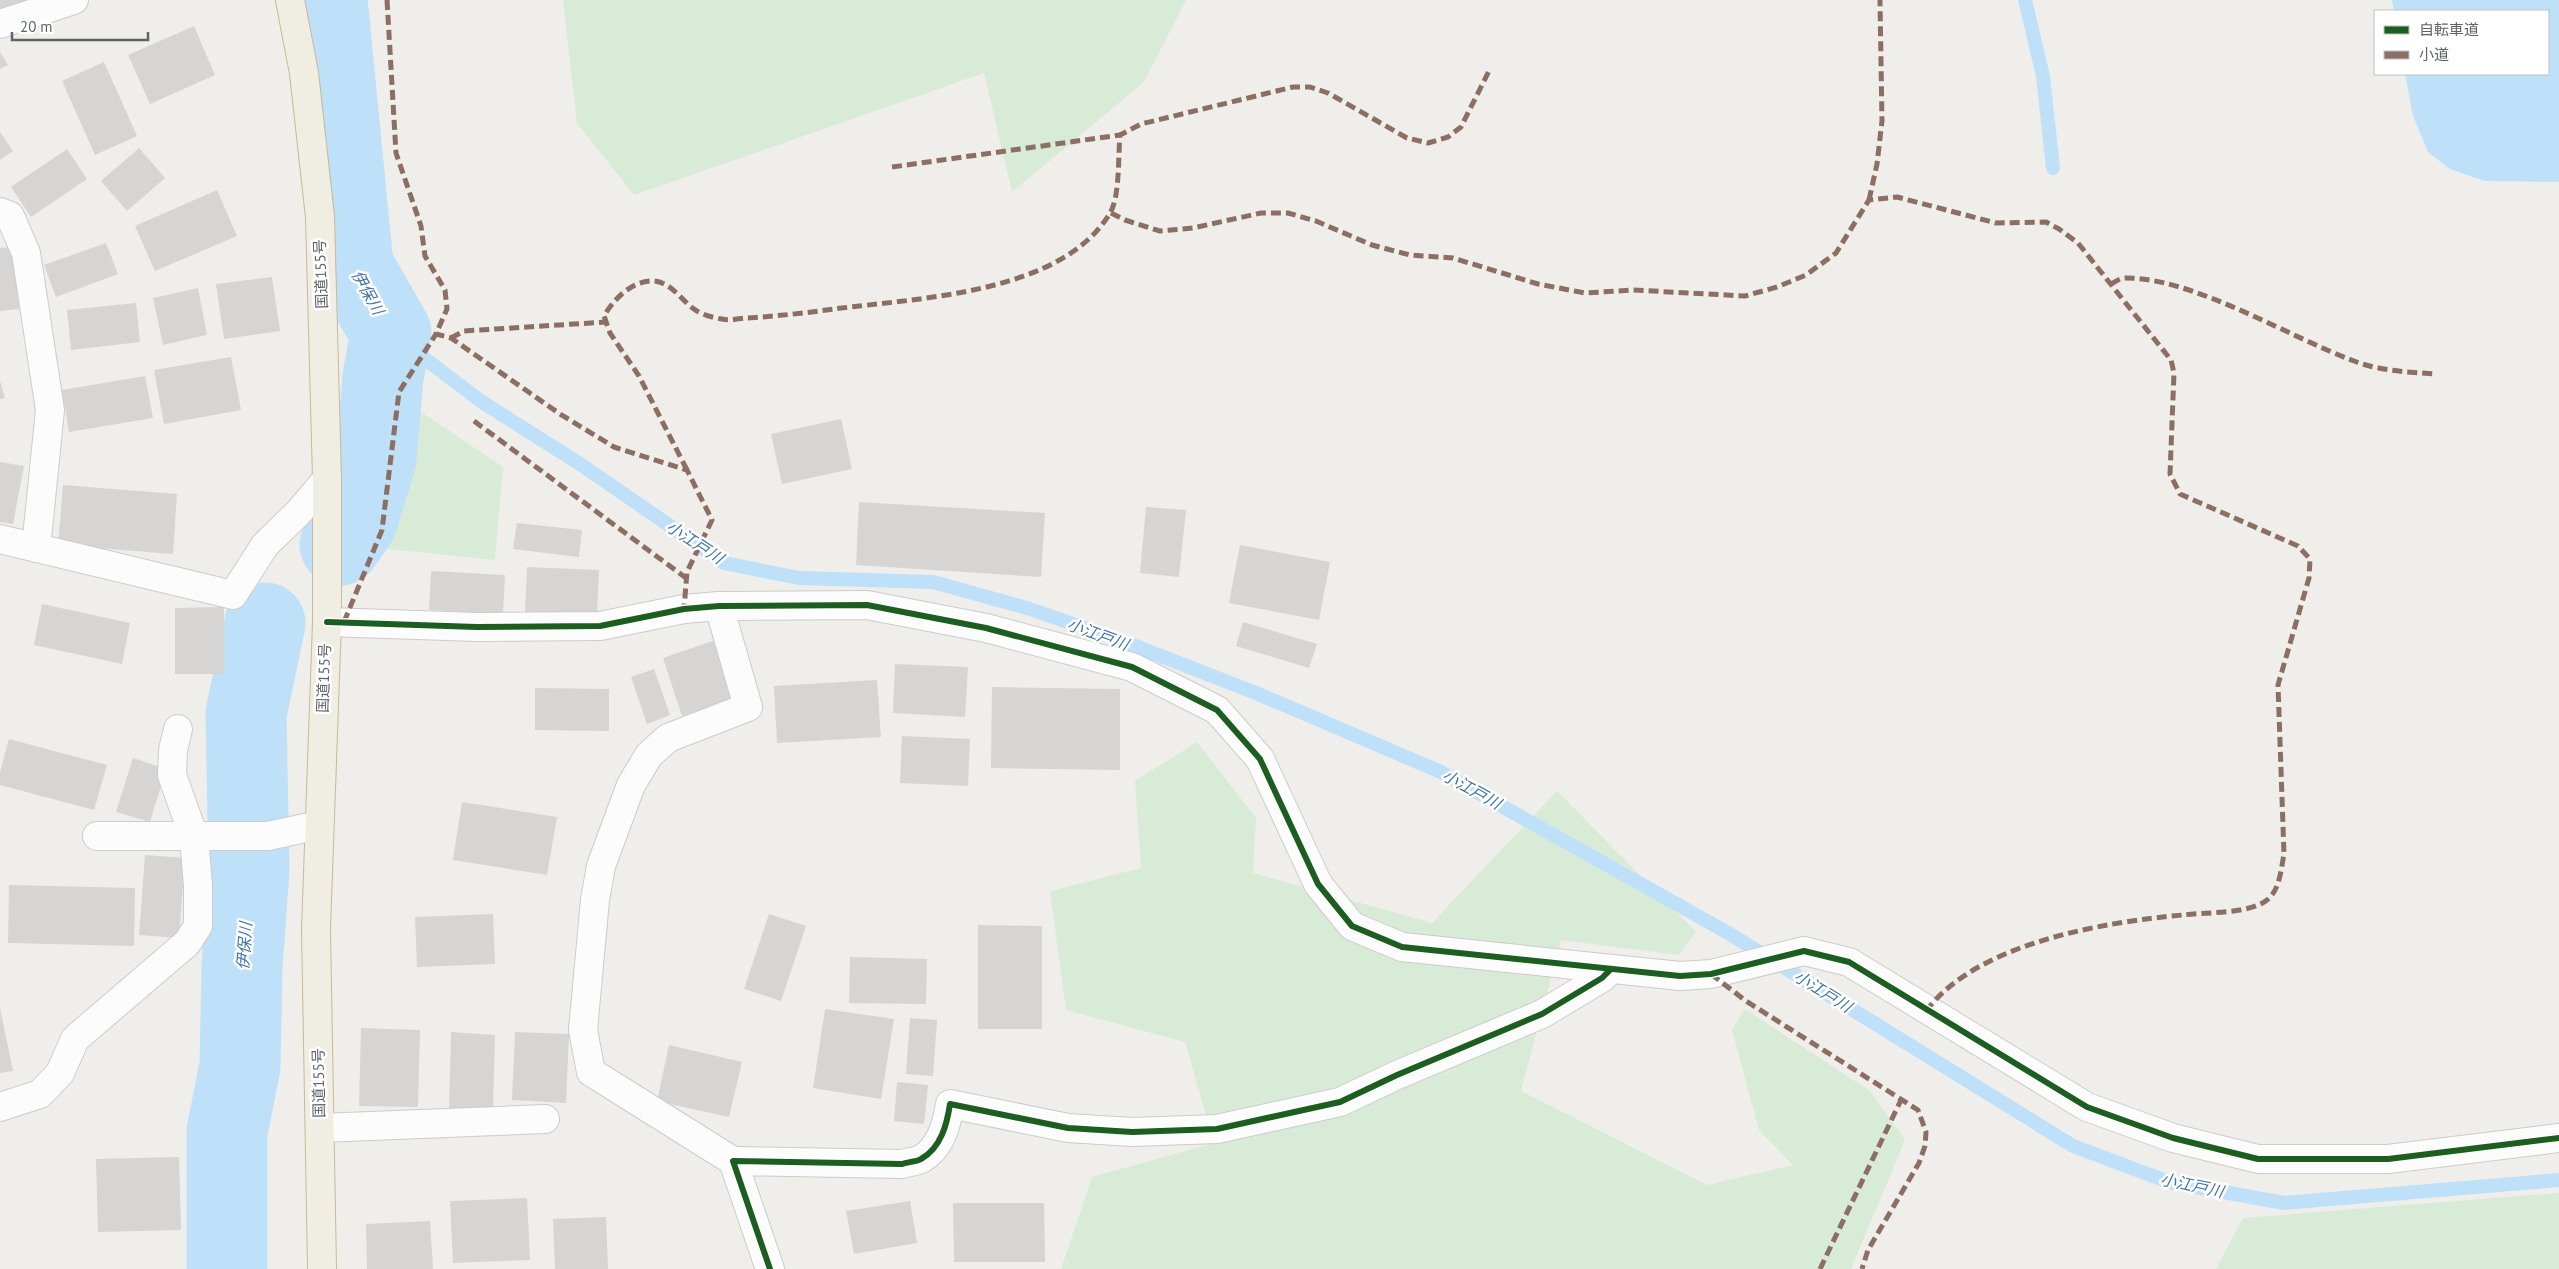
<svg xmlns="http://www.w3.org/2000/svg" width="2559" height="1269" font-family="'PT Sans','Noto Sans JP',sans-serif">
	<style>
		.green { fill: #d8ebd6 }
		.water { fill: #bfe0f9 }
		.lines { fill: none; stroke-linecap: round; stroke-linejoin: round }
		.stream { stroke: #bfe0f9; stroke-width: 14 }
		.river { stroke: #bfe0f9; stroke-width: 81 }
		.building { fill: #d6d5d3 }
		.minor-casing { stroke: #cbcccc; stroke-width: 30 }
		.highway-casing { stroke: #c8b996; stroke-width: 30 }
		.minor { stroke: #fdfcfc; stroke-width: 28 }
		.highway { stroke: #f0ede3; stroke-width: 28 }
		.quiet { stroke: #8d6e63; stroke-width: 5; stroke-dasharray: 10 5; stroke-linecap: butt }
		.cycleway-casing { stroke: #fff; stroke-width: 9 }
		.cycleway { stroke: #1b5e20; stroke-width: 6 }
		.labels { text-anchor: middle; stroke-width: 5; stroke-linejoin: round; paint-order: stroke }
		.street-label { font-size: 15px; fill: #5f6368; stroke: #fff }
		.water-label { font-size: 16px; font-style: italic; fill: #4174aa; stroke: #fff }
	</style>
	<rect width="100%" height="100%" fill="#efeeea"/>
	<!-- green -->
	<g class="green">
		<path d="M 563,0 L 1186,0 L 1144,82 L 1012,192 L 984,73 L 634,195 L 577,123 Z"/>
		<path d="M 405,401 L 503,467 L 495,560 L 388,549 Z"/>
		<path d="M 1197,742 L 1256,818 L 1253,873 L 1432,923 L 1557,791 L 1696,932 L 1679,955 L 1561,940 L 1521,1091 L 1707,1185 L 1793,1165 L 1759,1130 L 1732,1030 L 1745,1009 L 1870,1091 L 1905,1140 L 1851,1269 L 1061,1269 L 1092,1177 L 1214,1143 L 1185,1042 L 1066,1010 L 1050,891 L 1141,868 L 1135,781 Z"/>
		<path d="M 2559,1193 L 2559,1269 L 2216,1269 L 2243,1218 Z"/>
	</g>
	<!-- water -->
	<path class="water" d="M 2392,0 L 2559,0 L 2559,182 L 2485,181 L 2450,169 L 2428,152 L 2413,116 L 2405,74 L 2548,74 L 2548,11 L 2394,11 Z"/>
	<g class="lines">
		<!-- stream -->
		<g class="stream">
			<path d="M 2025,0 L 2043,76 L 2053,168"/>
			<path d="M 391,333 L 482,402 L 580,464 L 724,563 L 799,578 L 933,582 L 1027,608 L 1125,642 L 1256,693 L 1441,772 L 1730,934 L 2073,1146 L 2169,1182 L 2284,1203 L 2559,1180"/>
		</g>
		<!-- river -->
		<g class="river">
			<path d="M 327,0 L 353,266 L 391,333 L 383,377 L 376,459 L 357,521 L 340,545"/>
			<path d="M 227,1269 L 227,1132 L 240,1066 L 242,966 L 249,870 L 246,714 L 265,623"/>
		</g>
	</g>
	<!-- building -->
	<g class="building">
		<path d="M 0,0 L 38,0 L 0,18 Z"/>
		<path d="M 194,26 L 215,75 L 150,104 L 128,55 Z"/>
		<path d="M 0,52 L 8,65 L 0,69 Z"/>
		<path d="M 104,62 L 137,136 L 95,155 L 62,81 Z"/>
		<path d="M 0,132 L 13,151 L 0,160 Z"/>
		<path d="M 139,148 L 165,178 L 127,211 L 101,181 Z"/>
		<path d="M 67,149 L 87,179 L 31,217 L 11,187 Z"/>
		<path d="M 217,190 L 237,236 L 155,271 L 135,226 Z"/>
		<path d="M 106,243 L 118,274 L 56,297 L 44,265 Z"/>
		<path d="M 12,247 L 19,309 L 0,311 L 0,248 Z"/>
		<path d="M 272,277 L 280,331 L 224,339 L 216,284 Z"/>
		<path d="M 198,288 L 207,335 L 163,345 L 153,298 Z"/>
		<path d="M 136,303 L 140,342 L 71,350 L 67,310 Z"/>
		<path d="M 231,357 L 241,410 L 164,424 L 154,370 Z"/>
		<path d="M 145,376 L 153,418 L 69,432 L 62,390 Z"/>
		<path d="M 0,381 L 5,398 L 0,399 Z"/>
		<path d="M 841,419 L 852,469 L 782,484 L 771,434 Z"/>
		<path d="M 0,462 L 24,466 L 13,524 L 0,522 Z"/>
		<path d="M 63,485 L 177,494 L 173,554 L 58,545 Z"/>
		<path d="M 859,502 L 1045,513 L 1041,577 L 856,565 Z"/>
		<path d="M 1146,507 L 1186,510 L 1179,577 L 1140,573 Z"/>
		<path d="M 517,523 L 582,530 L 579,557 L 513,549 Z"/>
		<path d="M 1240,545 L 1330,562 L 1319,620 L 1229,603 Z"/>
		<path d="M 527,567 L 599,570 L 597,616 L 525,613 Z"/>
		<path d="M 431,571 L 505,575 L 503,614 L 429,610 Z"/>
		<path d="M 42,604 L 130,623 L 122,664 L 34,645 Z"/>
		<path d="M 224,607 L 224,674 L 175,674 L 175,608 Z"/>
		<path d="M 1243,622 L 1317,644 L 1309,668 L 1236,646 Z"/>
		<path d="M 724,637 L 744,695 L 682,716 L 663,658 Z"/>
		<path d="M 895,664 L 968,667 L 965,717 L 893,713 Z"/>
		<path d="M 654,669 L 670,715 L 647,724 L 631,677 Z"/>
		<path d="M 877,680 L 881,737 L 777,743 L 774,686 Z"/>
		<path d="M 992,687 L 1120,689 L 1120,770 L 991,768 Z"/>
		<path d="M 535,688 L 609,689 L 609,731 L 535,730 Z"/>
		<path d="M 902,736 L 970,739 L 968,786 L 900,783 Z"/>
		<path d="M 9,739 L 107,765 L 94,810 L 0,785 L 0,772 Z"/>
		<path d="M 133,758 L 166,769 L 150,822 L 116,812 Z"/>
		<path d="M 462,802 L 557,817 L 547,875 L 453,860 Z"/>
		<path d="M 145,855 L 185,858 L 179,938 L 139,935 Z"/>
		<path d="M 9,885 L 135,888 L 134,946 L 8,943 Z"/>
		<path d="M 493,914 L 495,964 L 417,967 L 415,917 Z"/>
		<path d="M 769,914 L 806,926 L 781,1001 L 744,989 Z"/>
		<path d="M 978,925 L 1042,926 L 1042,1029 L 978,1029 Z"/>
		<path d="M 850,957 L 927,959 L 926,1004 L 849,1003 Z"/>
		<path d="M 0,1008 L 13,1071 L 0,1073 Z"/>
		<path d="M 825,1009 L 894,1019 L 881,1099 L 813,1088 Z"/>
		<path d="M 910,1018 L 937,1020 L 933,1076 L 906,1074 Z"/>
		<path d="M 361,1028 L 420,1030 L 418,1107 L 359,1106 Z"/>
		<path d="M 451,1032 L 495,1035 L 493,1111 L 449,1109 Z"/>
		<path d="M 515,1032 L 569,1034 L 566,1103 L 512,1100 Z"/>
		<path d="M 669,1045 L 742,1062 L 729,1117 L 657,1101 Z"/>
		<path d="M 897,1082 L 928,1085 L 924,1124 L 894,1121 Z"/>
		<path d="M 179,1157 L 181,1230 L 98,1232 L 96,1159 Z"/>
		<path d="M 527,1198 L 530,1260 L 453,1263 L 450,1201 Z"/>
		<path d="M 910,1201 L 917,1243 L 854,1254 L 846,1211 Z"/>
		<path d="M 953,1203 L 1044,1203 L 1045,1262 L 954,1262 Z"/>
		<path d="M 606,1217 L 608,1269 L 555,1269 L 553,1219 Z"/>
		<path d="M 430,1221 L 433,1269 L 367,1269 L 366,1224 Z"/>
	</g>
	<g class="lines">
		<!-- minor casing -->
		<g class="minor-casing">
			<g id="minor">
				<path d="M 0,24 L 74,0"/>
				<path d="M 0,212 L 10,216 L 26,253 L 50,410 L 36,548"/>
				<path d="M 0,539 L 233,595 L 265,545 L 298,513 L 327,479"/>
				<path d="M 719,606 L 748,707 L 668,738 L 649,755 L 631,785 L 601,866 L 595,900 L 583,1030 L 591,1072 L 733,1161"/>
				<path d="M 327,622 L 477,627 L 600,626 L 684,609 L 719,606 L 867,605 L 986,628 L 1132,667 L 1217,710 L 1260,759 L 1318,884 L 1352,926 L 1402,947 L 1680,976 L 1711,974 L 1804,951 L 1849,962 L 2087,1107 L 2173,1138 L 2258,1159 L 2388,1159 L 2559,1138"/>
				<path d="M 97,836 L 268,836 L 319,825"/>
				<path d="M 0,1107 L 40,1094 L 60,1073 L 75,1039 L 187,943 L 198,926 L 198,886 L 194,837 L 172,775 L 173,750 L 178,729"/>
				<path d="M 320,1128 L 545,1119"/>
				<path d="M 770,1269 L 733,1161 L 902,1164 C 907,1162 916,1162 921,1159 C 941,1148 947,1124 950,1104 L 1068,1128 L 1132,1132 L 1217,1129 L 1340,1102 L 1397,1075 L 1542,1014 L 1602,978 L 1611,969"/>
			</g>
		</g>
		<!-- highway casing -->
		<g class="highway-casing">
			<path id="highway" d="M 290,0 L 304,73 L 320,217 L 327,479 L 327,622 L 316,929 L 322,1269"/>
		</g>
		<!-- minor -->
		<use href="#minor" class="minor"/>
		<!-- highway -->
		<use href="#highway" class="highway"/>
		<!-- quiet -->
		<g class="quiet">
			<path d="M 387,0 L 396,153 L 421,226 L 425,256 L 445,290 L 447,309 L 436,334 L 451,338 L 560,414 L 614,447 L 687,470 L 712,520 L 687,572 L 684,609"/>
			<path d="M 892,167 L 1120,135"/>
			<path d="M 1869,200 L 1877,164 L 1882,121 L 1880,0"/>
			<path d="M 1111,213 L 1125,220 L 1160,231 L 1193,228 L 1261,213 L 1288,213 L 1316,221 L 1372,245 L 1410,255 L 1453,258 L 1538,284 L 1585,293 L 1633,290 L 1745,296 L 1777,287 L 1806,275 L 1836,253 L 1869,200 L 1897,197 L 1996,223 L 2046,222 L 2059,229 L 2078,243 L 2171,360 L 2174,373 L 2170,474 L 2180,494 L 2298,546 L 2310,559 L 2309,578 L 2278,685 L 2284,854 C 2281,869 2280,890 2267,900 C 2250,914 2206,912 2183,915 C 2104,922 1977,943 1927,1010"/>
			<path d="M 2111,284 C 2115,282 2120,278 2125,278 C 2192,277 2289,337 2354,361 C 2380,371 2408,372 2436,374"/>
			<path d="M 451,338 L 464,331 L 606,322"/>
			<path d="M 474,421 L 686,578"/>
			<path d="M 687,470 L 639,376 L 610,333 L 604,316 C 614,299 632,280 654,281 C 673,283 682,302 697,311 C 703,315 715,318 722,319 C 730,321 740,318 748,318 C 777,316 806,313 834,309 C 918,298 1062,294 1110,213 C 1120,197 1118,156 1120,135 L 1141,124 L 1293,87 L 1310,87 L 1328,93 L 1407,138 L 1428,143 L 1448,137 L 1461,127 L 1489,71"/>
			<path d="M 344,622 L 382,530 L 399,392 L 436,334"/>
			<path d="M 1711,974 L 1746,1001 L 1918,1110 L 1926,1132 L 1925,1146 L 1919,1163 L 1868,1250 L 1862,1269"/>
			<path d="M 1820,1269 L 1901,1100"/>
		</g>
		<!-- cycleway casing -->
		<g class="cycleway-casing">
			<g id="cycleway">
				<path d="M 327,622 L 477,627 L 600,626 L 684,609 L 719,606 L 867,605 L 986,628 L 1132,667 L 1217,710 L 1260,759 L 1318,884 L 1352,926 L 1402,947 L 1680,976 L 1711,974 L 1804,951 L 1849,962 L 2087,1107 L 2173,1138 L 2258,1159 L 2388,1159 L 2559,1138"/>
				<path d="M 770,1269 L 733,1161 L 902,1164 C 907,1162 916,1162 921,1159 C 941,1148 947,1124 950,1104 L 1068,1128 L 1132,1132 L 1217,1129 L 1340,1102 L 1397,1075 L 1542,1014 L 1602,978 L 1611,969"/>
			</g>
		</g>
		<!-- cycleway -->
		<use href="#cycleway" class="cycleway"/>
	</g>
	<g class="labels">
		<!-- street labels -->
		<g class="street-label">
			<text transform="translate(321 274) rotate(-92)" y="5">国道155号</text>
			<text transform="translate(324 678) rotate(-88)" y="5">国道155号</text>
			<text transform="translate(319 1083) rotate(-91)" y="5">国道155号</text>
		</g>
		<!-- water labels -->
		<g class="water-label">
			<text transform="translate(368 292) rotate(61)" y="6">伊保川</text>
			<text transform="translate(695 542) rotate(33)" y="6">小江戸川</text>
			<text transform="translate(1098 634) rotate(20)" y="6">小江戸川</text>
			<text transform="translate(1472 789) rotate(29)" y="6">小江戸川</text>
			<text transform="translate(244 946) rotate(-86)" y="6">伊保川</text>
			<text transform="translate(1823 991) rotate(32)" y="6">小江戸川</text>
			<text transform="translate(2192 1185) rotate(12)" y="6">小江戸川</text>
		</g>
	</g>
	<!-- legend -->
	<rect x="2374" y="10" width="175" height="65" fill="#ffffff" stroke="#bfc1c3"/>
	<rect x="2384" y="26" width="25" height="8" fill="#1b5e20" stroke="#bfc1c3"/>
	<text x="2419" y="35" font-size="15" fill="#5f6368">自転車道</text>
	<rect x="2384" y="51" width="25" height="8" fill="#8d6e63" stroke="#bfc1c3"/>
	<text x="2419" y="60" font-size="15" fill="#5f6368">小道</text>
	<!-- scale -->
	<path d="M12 32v8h136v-8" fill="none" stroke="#5f6368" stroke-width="2.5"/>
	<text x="20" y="32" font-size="15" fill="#5f6368" stroke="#ffffff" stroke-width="4" paint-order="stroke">20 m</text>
</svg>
